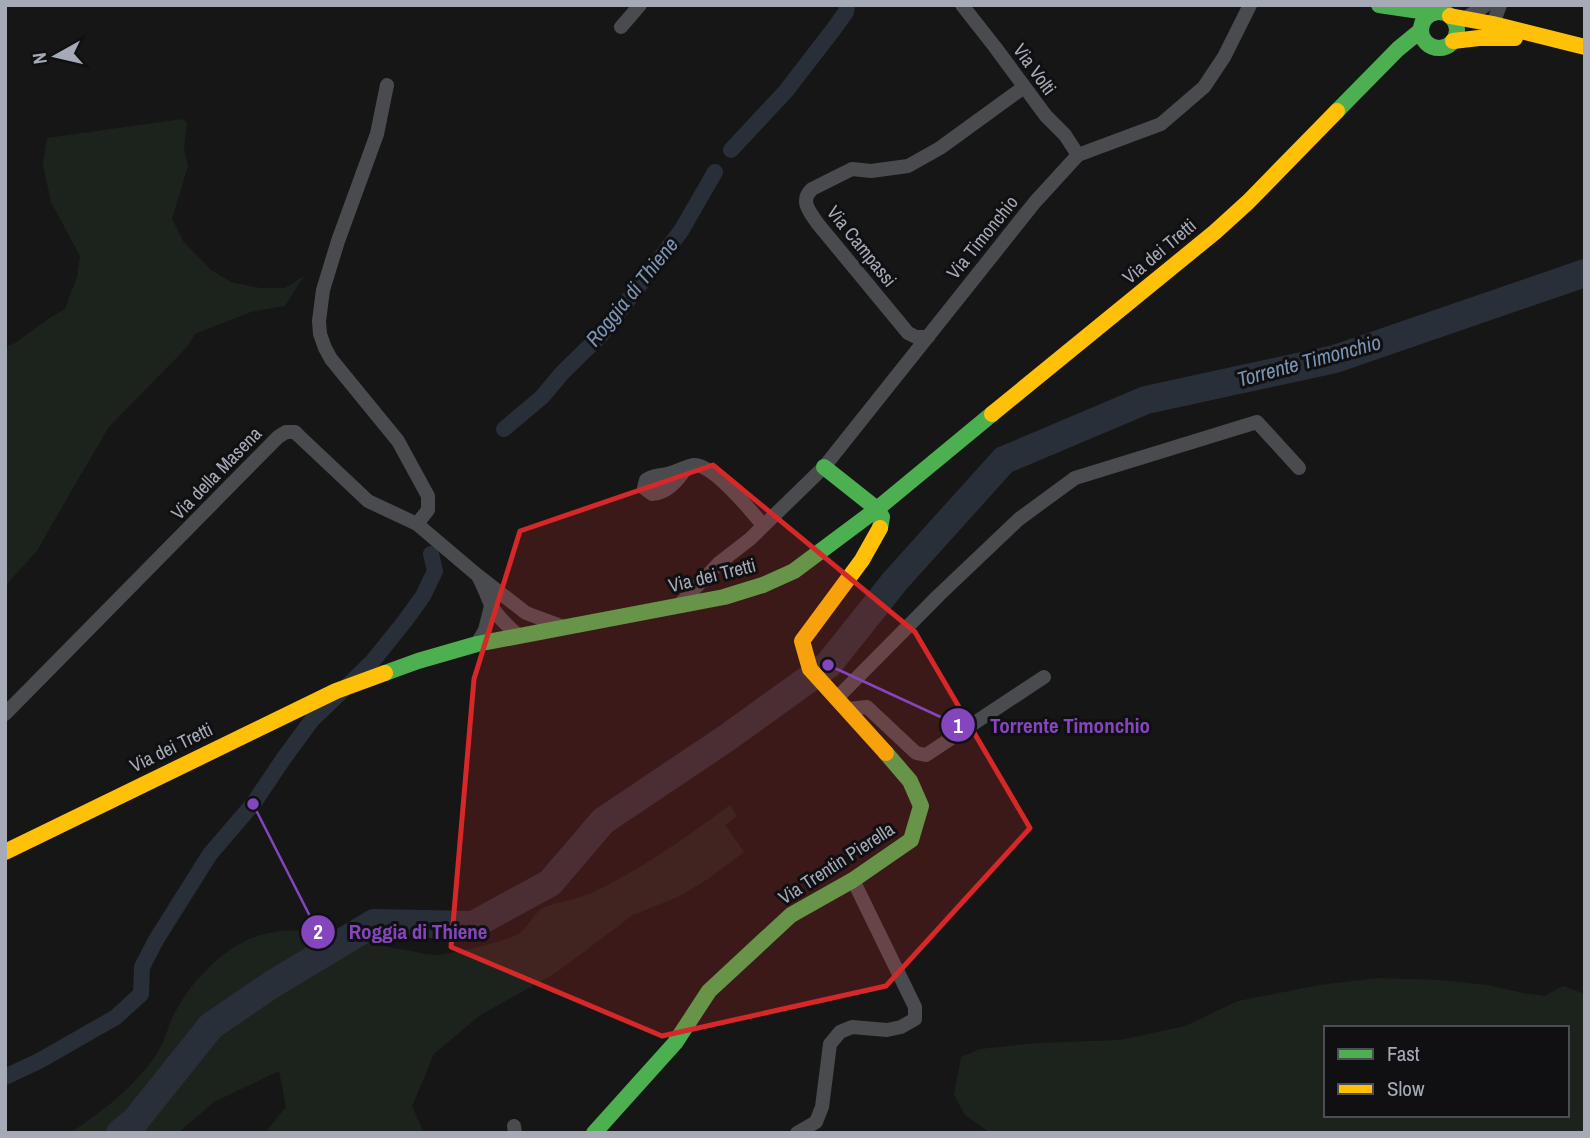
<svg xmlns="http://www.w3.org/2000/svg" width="1590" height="1138" font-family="'Archivo Narrow',sans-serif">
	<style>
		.green { fill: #1c231d; fill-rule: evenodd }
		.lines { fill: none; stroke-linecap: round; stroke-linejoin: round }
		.canal { stroke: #292f38; stroke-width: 16 }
		.river { stroke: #292f38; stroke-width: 28 }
		.street { stroke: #4a4b4f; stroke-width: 14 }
		.fast { stroke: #4caf50; stroke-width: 16 }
		.slow { stroke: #ffc107; stroke-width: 16 }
		.marked { fill: #d62828; fill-opacity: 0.2; stroke: #d62828; stroke-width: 5; stroke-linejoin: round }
		.labels { text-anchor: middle; stroke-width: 6; stroke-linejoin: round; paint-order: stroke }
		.street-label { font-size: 19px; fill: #a6aab7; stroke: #101012 }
		.water-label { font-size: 21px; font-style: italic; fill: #7c94b4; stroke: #101012 }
		.leader { fill: none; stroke: #8445bd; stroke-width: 2.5 }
		.callout-dot { fill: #8445bd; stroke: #101012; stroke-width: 2.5 }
		.mark-label { font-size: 21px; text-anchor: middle; font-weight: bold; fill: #fff }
		.callout-label { font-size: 21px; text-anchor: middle; font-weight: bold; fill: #8445bd; stroke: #101012; stroke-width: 6; stroke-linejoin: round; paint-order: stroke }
	</style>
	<rect width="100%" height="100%" fill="#161616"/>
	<!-- green -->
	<g class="green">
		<path d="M 182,119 L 187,123 L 184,149 L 188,166 L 172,219 L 183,241 L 211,270 L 231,282 L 260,288 L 285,288 L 304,276 L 285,306 L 251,312 L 195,334 L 187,347 L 109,427 L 77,481 L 37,551 L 5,586 L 5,347 L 15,343 L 51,317 L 65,309 L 77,277 L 80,256 L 51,202 L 43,165 L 47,138 Z"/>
		<path d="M 730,805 L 737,816 L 725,825 L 744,852 L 708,879 L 680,896 L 633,915 L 557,972 L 479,1016 L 434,1054 L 412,1106 L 424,1133 L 265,1133 L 286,1107 L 279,1071 L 214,1102 L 178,1133 L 70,1133 C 102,1112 134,1087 156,1055 C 164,1044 167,1029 173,1016 C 189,985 214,957 245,941 C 296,916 355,942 406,950 C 417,952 427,955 438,955 C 450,954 512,940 520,933 C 529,926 534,912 545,907 C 560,901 577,900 591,893 C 641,870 685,838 730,805 Z"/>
		<path d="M 1378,978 L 1440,980 L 1487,985 L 1523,993 L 1545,996 L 1563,986 L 1585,994 L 1585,1133 L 990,1133 L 965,1115 L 954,1095 L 961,1057 L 980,1049 L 1037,1043 L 1120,1040 L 1185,1026 L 1238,1001 L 1319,985 ZM 1326,1028 L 1567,1028 L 1567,1115 L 1326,1115 Z"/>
	</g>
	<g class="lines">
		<!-- canal -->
		<g class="canal">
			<path d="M 731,150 L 786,91 L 833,30 L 846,12 L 847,5"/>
			<path d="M 504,429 L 542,397 L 563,372 L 601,335 L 681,231 L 715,172"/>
			<path d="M 5,1077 L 39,1061 L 116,1017 L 141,994 L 142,967 L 156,940 L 210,854 L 253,804 L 284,758 L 312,720 L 372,662 L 405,621 L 423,596 L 435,571 L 431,554"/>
		</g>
		<!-- river -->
		<path class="river" d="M 120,1133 L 135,1121 L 211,1026 L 271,985 L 374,923 L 473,925 L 550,883 L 603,821 L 728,737 L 828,665 L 895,581 L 1004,460 L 1146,400 L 1335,359 L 1585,273"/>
		<!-- street -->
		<g class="street">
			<path d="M 962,5 L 995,47 L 1046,116 L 1065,135 L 1078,155"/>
			<path d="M 1464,19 L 1486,5"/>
			<path d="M 1493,24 L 1500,5"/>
			<path d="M 621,27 L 640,5"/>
			<path d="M 387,85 L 377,134 L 338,241 L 323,290 L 319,321 L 320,334 L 325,348 L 331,359 L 398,441 L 428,496 L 428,510 L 417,524"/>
			<path d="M 928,337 L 916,337 L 908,333 L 818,224 C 810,212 799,201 812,189 L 852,169 L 871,171 L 908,166 L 940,148 L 1024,87"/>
			<path d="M 687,467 C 678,480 668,493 652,494 L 644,488 L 646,480 C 653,475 659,476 667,474 C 676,472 684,467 693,465 C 713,463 750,510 763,525"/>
			<path d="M 479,578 C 484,587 487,596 491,605 C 497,617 509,627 519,636"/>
			<path d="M 678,606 L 719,563 L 750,539 L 824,467 L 1035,202 L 1078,155 L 1161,124 L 1204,87 L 1224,57 L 1250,5"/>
			<path d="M 477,644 L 485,630 L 491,606"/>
			<path d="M 837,698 L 939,595 L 1019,519 L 1075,478 L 1257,422 L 1299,468"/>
			<path d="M 847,709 L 867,707 L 916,753 L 926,755 L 1044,677"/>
			<path d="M 5,714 L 278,437 L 286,432 L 295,432 L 299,436 L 368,501 L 417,524 L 476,574 L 526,613 L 561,626"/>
			<path d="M 514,1126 L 515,1133"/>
			<path d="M 797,1133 L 816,1122 L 822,1107 L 830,1044 L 840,1032 L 852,1027 L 887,1030 L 901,1027 L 915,1019 L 915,1007 L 853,880"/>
		</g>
		<!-- fast -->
		<g class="fast">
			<path d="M 1379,5 L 1433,13"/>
			<circle cx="1439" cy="30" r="18"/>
			<path d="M 1337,111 L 1398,49 L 1420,31"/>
			<path d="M 824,467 L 877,509 L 882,517 L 880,528"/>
			<path d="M 385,673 L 418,661 L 477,644 L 724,597 L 763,585 L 794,571 L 877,509 L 992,414"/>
			<path d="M 594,1133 L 675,1043 L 709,991 L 791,915 L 853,880 L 911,840 L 921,806 L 910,781 L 886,753"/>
		</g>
		<!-- slow -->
		<g class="slow">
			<path d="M 1450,16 L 1493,24 L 1585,47"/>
			<path d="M 1453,41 L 1479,38 L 1515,38"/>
			<path d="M 992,414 L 1215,232 L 1248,202 L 1337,111"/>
			<path d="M 880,528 L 862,560 L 802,641 L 810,669 L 886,753"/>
			<path d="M 5,852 L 336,691 L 385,673"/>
		</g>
	</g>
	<!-- marked area -->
	<path class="marked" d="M 713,465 L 915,632 L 1030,828 L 886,986 L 662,1036 L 451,947 L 474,679 L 520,531 Z"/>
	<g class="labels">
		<!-- street labels -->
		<g class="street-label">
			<text transform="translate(1035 69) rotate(54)" y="7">Via Volti</text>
			<text transform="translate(982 237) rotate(-51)" y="7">Via Timonchio</text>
			<text transform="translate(862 246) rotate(51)" y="7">Via Campassi</text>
			<text transform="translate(1159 251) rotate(-40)" y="7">Via dei Tretti</text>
			<text transform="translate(216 473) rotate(-46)" y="7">Via della Masena</text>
			<text transform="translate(712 575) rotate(-14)" y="7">Via dei Tretti</text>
			<text transform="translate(171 747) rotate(-26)" y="7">Via dei Tretti</text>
			<text transform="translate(836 863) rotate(-33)" y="7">Via Trentin Pierella</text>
		</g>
		<!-- water labels -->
		<g class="water-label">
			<text transform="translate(632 292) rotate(-51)" y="7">Roggia di Thiene</text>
			<text transform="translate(1309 361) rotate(-15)" y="7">Torrente Timonchio</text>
		</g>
	</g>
	<!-- callouts -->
	<path class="leader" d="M828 665L958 725M253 804L318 932"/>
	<g class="callout-dot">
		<circle cx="828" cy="665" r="7"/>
		<circle cx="253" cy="804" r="7"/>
		<circle cx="958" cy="725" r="18"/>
		<circle cx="318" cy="932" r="18"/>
	</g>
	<g class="mark-label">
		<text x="958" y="733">1</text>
		<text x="318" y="939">2</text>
	</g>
	<g class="callout-label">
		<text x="1070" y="733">Torrente Timonchio</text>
		<text x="418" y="939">Roggia di Thiene</text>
	</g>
	<!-- border -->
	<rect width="1590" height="1138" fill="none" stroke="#a6aab7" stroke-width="14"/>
	<!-- legend -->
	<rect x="1324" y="1026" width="245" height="91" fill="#101012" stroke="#4c4e54" stroke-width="2"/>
	<rect x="1338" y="1049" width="35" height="10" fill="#4caf50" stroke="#4c4e54" stroke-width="2"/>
	<text x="1387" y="1061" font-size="21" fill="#a6aab7">Fast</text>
	<rect x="1338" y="1084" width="35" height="10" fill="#ffc107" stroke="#4c4e54" stroke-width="2"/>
	<text x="1387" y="1096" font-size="21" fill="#a6aab7">Slow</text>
	<!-- north arrow -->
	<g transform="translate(56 56) rotate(262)" stroke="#101012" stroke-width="5" paint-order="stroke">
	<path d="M0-5L12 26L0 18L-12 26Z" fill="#a6aab7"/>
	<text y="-10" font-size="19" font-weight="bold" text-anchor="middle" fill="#a6aab7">N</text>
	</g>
</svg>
